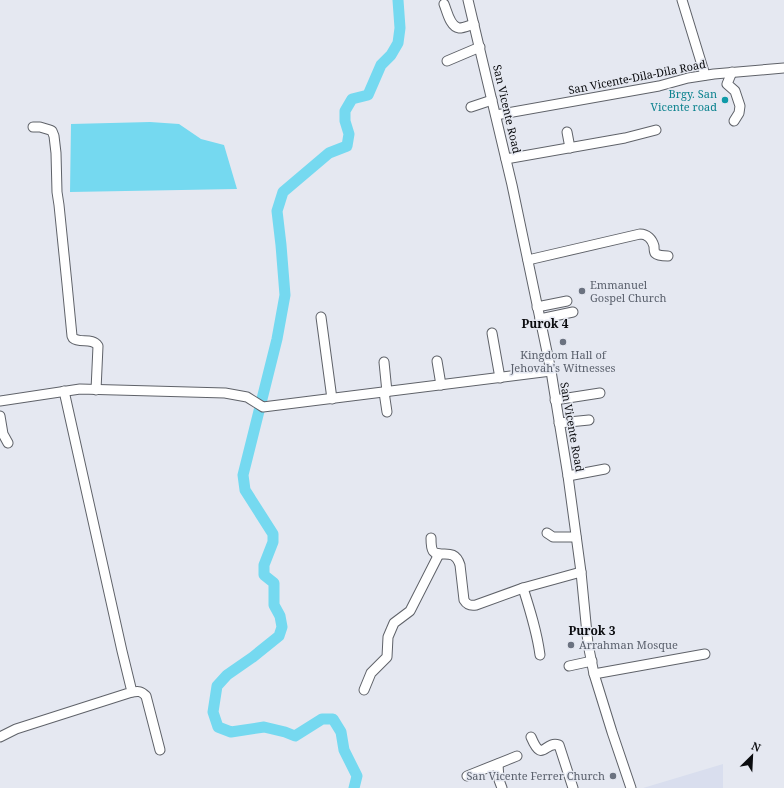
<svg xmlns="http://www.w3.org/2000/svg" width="784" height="788" font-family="'Noto Serif',serif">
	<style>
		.built { fill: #d9deee }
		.water { fill: #75d9f0 }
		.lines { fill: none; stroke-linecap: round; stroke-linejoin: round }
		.river { stroke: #75d9f0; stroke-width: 11 }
		.minor-casing { stroke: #5f6269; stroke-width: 11 }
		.minor { stroke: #fff; stroke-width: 9 }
		.culture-dot { fill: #0f9aa8; stroke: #e5e8f1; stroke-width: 1.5 }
		.worship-dot { fill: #6b7280; stroke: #e5e8f1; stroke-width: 1.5 }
		.labels { text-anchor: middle; stroke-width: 3; stroke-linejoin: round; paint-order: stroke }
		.street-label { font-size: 11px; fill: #0b0c0f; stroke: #e5e8f1 }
		.culture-label { font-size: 11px; fill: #0d838f; stroke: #e5e8f1; text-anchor: end }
		.worship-label { font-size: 11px; fill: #5b616d; stroke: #e5e8f1; text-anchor: start }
		.neighbourhood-label { font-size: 12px; font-weight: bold; fill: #0b0c0f; stroke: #e5e8f1 }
	</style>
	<rect width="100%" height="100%" fill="#e5e8f1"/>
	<!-- built -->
	<path class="built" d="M 723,764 L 723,788 L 643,788 Z"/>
	<!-- water -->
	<path class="water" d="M 150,122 L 179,124 L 201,139 L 224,145 L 237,189 L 70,192 L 71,124 Z"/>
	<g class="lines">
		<!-- river -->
		<path class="river" d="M 354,788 L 357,776 L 344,750 L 341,732 L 333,719 L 322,719 L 295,736 L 285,732 L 264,727 L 231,732 L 218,727 L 213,712 L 217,686 L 227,675 L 253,657 L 279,636 L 282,627 L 280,616 L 274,605 L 274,583 L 264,575 L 264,565 L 273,542 L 273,534 L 245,490 L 243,475 L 277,339 L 285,295 L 281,245 L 277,211 L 283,192 L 329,153 L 347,146 L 349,134 L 345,121 L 345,111 L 352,99 L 368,95 L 381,65 L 391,55 L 398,43 L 400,28 L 398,0"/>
		<!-- minor casing -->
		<g class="minor-casing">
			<g id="minor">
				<path d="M 468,0 L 512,185 L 551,371 L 568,476 L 581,572 L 588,644 L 594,674 L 612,732 L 631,788"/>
				<path d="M 682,0 L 705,75"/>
				<path d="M 444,4 C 447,11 450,27 459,28 C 464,28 470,25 474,24"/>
				<path d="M 447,61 L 480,47"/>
				<path d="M 732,72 L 727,84 L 735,91 L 740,106 L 739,113 L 734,121"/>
				<path d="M 471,107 L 492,100"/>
				<path d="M 496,115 L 659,86 L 688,78 L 714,74 L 784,68"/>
				<path d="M 33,127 L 40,127 L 50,130 L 52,131 L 54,136 L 56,153 L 57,192 L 59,205 L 67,284 L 72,336 L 73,338 C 80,344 92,337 98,346 L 96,390"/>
				<path d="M 567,132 L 570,148"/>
				<path d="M 506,159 L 625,138 L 656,130"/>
				<path d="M 528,260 L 640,234 C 647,234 652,239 654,246 C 654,249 654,251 655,253 C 658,256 664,256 668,256"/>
				<path d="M 537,307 L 567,301"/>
				<path d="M 321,317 L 332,399"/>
				<path d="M 540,319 L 573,312"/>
				<path d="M 492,333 L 500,378"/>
				<path d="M 437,361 L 441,385"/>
				<path d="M 384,362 L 387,392"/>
				<path d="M 384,392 L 387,412"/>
				<path d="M 555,400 L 600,393"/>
				<path d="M 0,401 L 80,389 L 225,393 L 247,397 L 263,407 L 551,371"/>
				<path d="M 0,416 L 3,434 L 8,443"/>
				<path d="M 559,423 L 589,420"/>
				<path d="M 568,476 L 605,469"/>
				<path d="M 547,533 L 553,537 L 576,537"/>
				<path d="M 431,538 C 431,542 431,548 433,551 C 439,559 454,546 460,565 L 464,600 C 467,605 470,606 476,605 L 523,588 L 581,572"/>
				<path d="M 523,588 C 530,610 537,632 540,655"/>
				<path d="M 569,666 L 592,661"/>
				<path d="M 594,674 L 705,654"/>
				<path d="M 364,690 L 371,673 L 387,657 L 388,637 L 394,623 L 410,611 L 439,554"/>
				<path d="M 132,692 C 139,691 141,691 146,696 L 160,750"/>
				<path d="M 0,737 L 16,729 L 132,692 L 122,651 L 64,391"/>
				<path d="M 531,737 C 543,765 544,740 559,745 L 573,788"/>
				<path d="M 498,764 L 499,780 L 502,788"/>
				<path d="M 467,776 L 517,756"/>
			</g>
		</g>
		<!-- minor -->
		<use href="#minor" class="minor"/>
	</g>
	<!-- markers -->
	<circle class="culture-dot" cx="725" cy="100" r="4"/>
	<g class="worship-dot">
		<circle cx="582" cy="291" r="4"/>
		<circle cx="563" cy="342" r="4"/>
		<circle cx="571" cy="645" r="4"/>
		<circle cx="613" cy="776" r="4"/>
	</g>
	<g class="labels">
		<!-- street labels -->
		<g class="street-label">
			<text transform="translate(637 77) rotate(-11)" y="4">San Vicente-Dila-Dila Road</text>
			<text transform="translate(507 109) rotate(77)" y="4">San Vicente Road</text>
			<text transform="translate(572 427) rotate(80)" y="4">San Vicente Road</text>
		</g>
		<!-- culture labels -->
		<g class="culture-label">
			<text x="717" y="98">Brgy. San<tspan x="717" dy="13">Vicente road</tspan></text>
		</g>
		<!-- worship labels -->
		<g class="worship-label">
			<text x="590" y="289">Emmanuel<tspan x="590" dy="13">Gospel Church</tspan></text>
			<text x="563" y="359" text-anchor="middle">Kingdom Hall of<tspan x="563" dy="13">Jehovah's Witnesses</tspan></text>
			<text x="579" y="649">Arrahman Mosque</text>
			<text x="605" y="780" text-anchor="end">San Vicente Ferrer Church</text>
		</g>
		<!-- neighbourhood labels -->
		<g class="neighbourhood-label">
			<text x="545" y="328">Purok 4</text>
			<text x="592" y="635">Purok 3</text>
		</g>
	</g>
	<!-- north arrow -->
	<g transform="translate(752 756) rotate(24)" stroke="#e5e8f1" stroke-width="3" paint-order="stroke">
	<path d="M0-3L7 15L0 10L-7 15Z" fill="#0b0c0f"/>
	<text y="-6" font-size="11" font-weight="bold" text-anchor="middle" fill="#0b0c0f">N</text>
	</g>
</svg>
